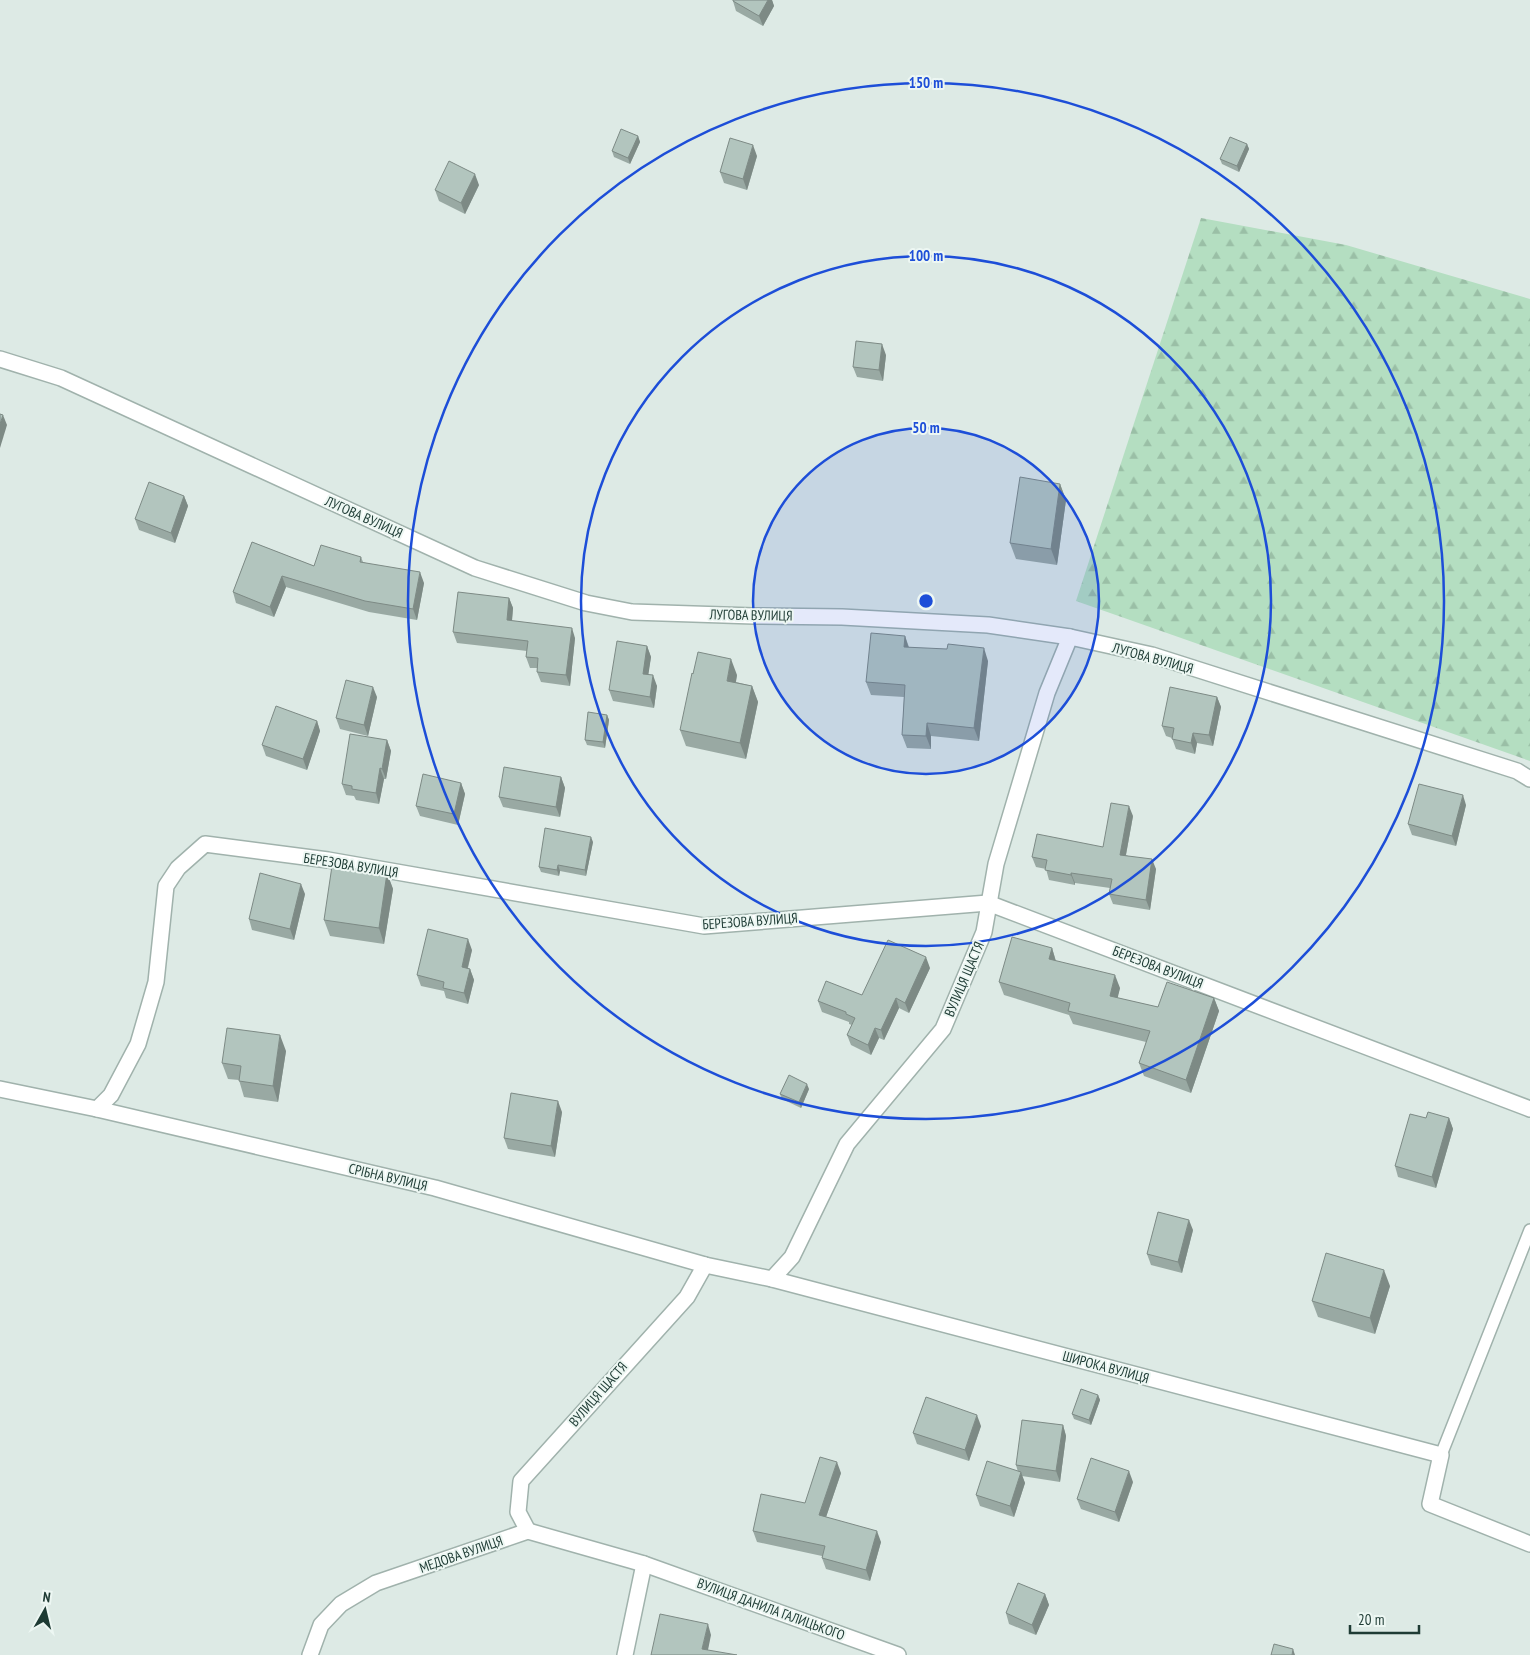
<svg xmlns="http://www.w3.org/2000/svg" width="1530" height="1655" font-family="'PT Sans Narrow',sans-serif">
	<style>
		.forest { fill: url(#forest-firs) }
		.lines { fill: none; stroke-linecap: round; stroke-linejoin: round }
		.service-casing { stroke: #a0b2ac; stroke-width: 14 }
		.minor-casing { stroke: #a0b2ac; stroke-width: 18 }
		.service { stroke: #fff; stroke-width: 11 }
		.minor { stroke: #fff; stroke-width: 15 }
		.wall { fill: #99a9a3 }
		.shaded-wall { fill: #7d8a85 }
		.building { fill: #b2c5be; stroke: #7d8a85 }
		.ring { fill: none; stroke: #1d4ed8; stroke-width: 2.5 }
		.labels { text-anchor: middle; stroke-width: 4; stroke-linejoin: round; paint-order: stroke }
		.street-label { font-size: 14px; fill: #1e3b34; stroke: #edf7f3 }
		.centre { fill: #1d4ed8; stroke: #edf7f3; stroke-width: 2.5 }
		.ring-label { font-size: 15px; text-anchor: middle; font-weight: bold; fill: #1d4ed8; stroke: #edf7f3; stroke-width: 4; stroke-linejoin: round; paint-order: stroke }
	</style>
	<defs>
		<pattern id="forest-firs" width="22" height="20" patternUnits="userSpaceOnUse" patternTransform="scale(1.25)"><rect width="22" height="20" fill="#b4dec1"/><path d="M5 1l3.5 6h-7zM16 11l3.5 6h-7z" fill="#9abfa6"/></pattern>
	</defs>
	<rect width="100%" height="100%" fill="#ddeae5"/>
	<!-- forest -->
	<path class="forest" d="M 1201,218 L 1346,245 L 1530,299 L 1530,761 L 1076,601 Z"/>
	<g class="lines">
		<!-- service casing -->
		<g class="service-casing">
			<path id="service" d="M 1441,1455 L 1530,1230"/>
		</g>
		<!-- minor casing -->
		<g class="minor-casing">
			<g id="minor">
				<path d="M 0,359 L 61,378 L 475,568 L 586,603 L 632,612 L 754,616 L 842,617 L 988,625 L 1070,637 L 1152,655 L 1517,771 L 1530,779"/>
				<path d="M 0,1089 L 97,1109 L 435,1188 L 705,1265 L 772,1279 L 1441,1455 L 1430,1504 L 1530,1544"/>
				<path d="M 97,1109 L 111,1095 L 138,1044 L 156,982 L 166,886 L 178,868 L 205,844 L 328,860 L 704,926 L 988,903 L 1530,1109"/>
				<path d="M 772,1279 L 792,1257 L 847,1144 L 943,1029 L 984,932 L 996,864 L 1047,693 L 1070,637"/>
				<path d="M 528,1531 L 518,1512 L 521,1481 L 687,1297 L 705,1265"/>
				<path d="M 310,1655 L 321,1625 L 341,1604 L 376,1583 L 528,1531 L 644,1564 L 898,1655"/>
				<path d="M 625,1655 L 644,1564"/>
			</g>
		</g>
		<!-- service -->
		<use href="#service" class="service"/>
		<!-- minor -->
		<use href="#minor" class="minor"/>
	</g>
	<!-- wall -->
	<g class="wall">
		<path d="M 733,0 L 772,0 L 774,6 L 763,26 L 736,11 L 733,1 Z"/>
		<path d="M 638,136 L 640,142 L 630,164 L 614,157 L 612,151 Z"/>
		<path d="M 1247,144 L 1249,149 L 1239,172 L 1222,164 L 1220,159 Z"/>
		<path d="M 757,156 L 747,190 L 724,183 L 720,172 Z"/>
		<path d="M 479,185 L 465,214 L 439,201 L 435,190 Z"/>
		<path d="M 886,355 L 883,381 L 857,377 L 853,367 Z"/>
		<path d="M 1060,484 L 1066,500 L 1057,565 L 1016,559 L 1010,543 Z"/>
		<path d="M 184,496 L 188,506 L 175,543 L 139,530 L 135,519 Z"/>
		<path d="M 252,542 L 314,566 L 361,557 L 363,562 L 424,583 L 417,620 L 369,612 L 286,587 L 274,617 L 236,603 L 233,592 Z"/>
		<path d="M 509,598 L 513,608 L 512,621 L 575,638 L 570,686 L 541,682 L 537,672 L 537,668 L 530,668 L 526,657 L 527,651 L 457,643 L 453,632 Z"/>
		<path d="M 905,636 L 909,647 L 988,661 L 979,741 L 931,736 L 931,749 L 907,748 L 902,735 L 904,697 L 871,695 L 866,682 Z"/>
		<path d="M 647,646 L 651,657 L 648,674 L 657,686 L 654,708 L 613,701 L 609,690 Z"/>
		<path d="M 737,675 L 736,682 L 752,686 L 758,702 L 746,759 L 686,746 L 680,730 Z"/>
		<path d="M 377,697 L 368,736 L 340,729 L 336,718 Z"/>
		<path d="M 1217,697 L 1221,707 L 1213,746 L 1197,743 L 1195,754 L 1176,749 L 1172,738 L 1166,736 L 1162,726 Z"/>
		<path d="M 607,715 L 609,720 L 605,748 L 587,745 L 585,740 Z"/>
		<path d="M 317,721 L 320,731 L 307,770 L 266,756 L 262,745 Z"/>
		<path d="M 387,740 L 391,751 L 386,779 L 384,779 L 379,804 L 356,800 L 354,796 L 346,795 L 342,784 Z"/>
		<path d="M 561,777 L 565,788 L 560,817 L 503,807 L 499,797 Z"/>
		<path d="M 461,783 L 465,794 L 458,825 L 420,816 L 416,806 Z"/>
		<path d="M 1466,805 L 1456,846 L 1412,835 L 1408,824 Z"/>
		<path d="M 1133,816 L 1126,855 L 1156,869 L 1150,910 L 1113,904 L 1109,894 L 1110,888 L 1075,883 L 1075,885 L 1049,880 L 1046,869 L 1036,867 L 1032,857 L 1103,847 Z"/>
		<path d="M 593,842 L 586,876 L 560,871 L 559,876 L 541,872 L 539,867 Z"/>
		<path d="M 387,873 L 393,889 L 384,944 L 330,936 L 324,920 Z"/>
		<path d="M 305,894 L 294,940 L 252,930 L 249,919 Z"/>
		<path d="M 1052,948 L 1056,961 L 1120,988 L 1117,998 L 1158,1007 L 1214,998 L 1219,1011 L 1191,1093 L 1144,1076 L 1139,1063 L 1146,1042 L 1073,1024 L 1069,1015 L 1004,995 L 999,982 Z"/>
		<path d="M 472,950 L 468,968 L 470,969 L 474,980 L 468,1004 L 446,998 L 444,991 L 421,986 L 417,975 Z"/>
		<path d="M 930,968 L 909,1013 L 899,1008 L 884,1040 L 879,1038 L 871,1055 L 851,1045 L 847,1035 L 852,1025 L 849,1024 L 849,1022 L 822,1012 L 818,1001 L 862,995 Z"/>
		<path d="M 286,1051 L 278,1102 L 244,1097 L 239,1080 L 228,1079 L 222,1063 Z"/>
		<path d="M 809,1089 L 801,1108 L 782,1099 L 780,1094 Z"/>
		<path d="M 562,1112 L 555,1157 L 508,1149 L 504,1138 Z"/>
		<path d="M 1426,1118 L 1449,1118 L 1453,1129 L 1436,1188 L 1398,1177 L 1395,1166 Z"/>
		<path d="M 1193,1230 L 1182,1273 L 1151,1265 L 1147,1254 Z"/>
		<path d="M 1390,1286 L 1375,1334 L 1318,1317 L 1312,1301 Z"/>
		<path d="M 1098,1395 L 1100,1400 L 1091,1425 L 1074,1419 L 1072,1414 Z"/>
		<path d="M 1063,1425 L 1066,1436 L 1060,1482 L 1022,1476 L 1025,1483 L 1014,1517 L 980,1506 L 976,1495 L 1018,1472 L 1016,1465 Z"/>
		<path d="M 981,1426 L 969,1461 L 917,1444 L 913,1433 Z"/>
		<path d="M 841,1473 L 826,1517 L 881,1542 L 870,1581 L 826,1569 L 822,1558 L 822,1556 L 757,1542 L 753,1531 L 805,1503 Z"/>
		<path d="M 1133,1482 L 1119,1522 L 1081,1509 L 1077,1499 Z"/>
		<path d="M 1045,1594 L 1049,1605 L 1036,1635 L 1009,1624 L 1006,1613 Z"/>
	</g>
	<!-- shaded-wall -->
	<g class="shaded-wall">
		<path d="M 768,0 L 772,0 L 774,6 L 763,26 L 759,16 Z"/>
		<path d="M 638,136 L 640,142 L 630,164 L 628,158 Z"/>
		<path d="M 1247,144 L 1249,149 L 1239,172 L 1237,166 Z"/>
		<path d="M 753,145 L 757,156 L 747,190 L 743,179 Z"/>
		<path d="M 475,174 L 479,185 L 465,214 L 461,203 Z"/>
		<path d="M 882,344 L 886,355 L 883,381 L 879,370 Z"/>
		<path d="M 3,415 L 7,425 L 0,448 L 0,424 Z"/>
		<path d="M 1060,484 L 1066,500 L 1057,565 L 1051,549 Z"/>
		<path d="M 184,496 L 188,506 L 175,543 L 171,533 Z"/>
		<path d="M 420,572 L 424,583 L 417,620 L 413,609 Z"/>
		<path d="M 282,576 L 286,587 L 274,617 L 270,607 Z"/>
		<path d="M 509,598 L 513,608 L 511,631 L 507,620 Z"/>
		<path d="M 572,628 L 575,638 L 570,686 L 566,675 Z"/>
		<path d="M 905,636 L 909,649 L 904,647 Z"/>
		<path d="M 647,646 L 651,657 L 647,684 L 643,674 Z"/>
		<path d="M 984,648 L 988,661 L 979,741 L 974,728 Z"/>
		<path d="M 731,659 L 737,675 L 733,697 L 727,681 Z"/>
		<path d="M 653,675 L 657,686 L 654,708 L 650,697 Z"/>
		<path d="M 752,686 L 758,702 L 746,759 L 740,743 Z"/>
		<path d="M 373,687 L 377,697 L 368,736 L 364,725 Z"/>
		<path d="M 1217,697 L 1221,707 L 1213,746 L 1209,735 Z"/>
		<path d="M 607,715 L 609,720 L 605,748 L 603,742 Z"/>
		<path d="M 317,721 L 320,731 L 307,770 L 303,759 Z"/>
		<path d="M 927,723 L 931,736 L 931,749 L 926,736 Z"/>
		<path d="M 1193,733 L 1197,743 L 1195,754 L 1191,743 Z"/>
		<path d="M 387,740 L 391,751 L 386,779 L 382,769 Z"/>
		<path d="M 380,768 L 384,779 L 379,804 L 376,793 Z"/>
		<path d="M 561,777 L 565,788 L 560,817 L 556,807 Z"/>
		<path d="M 461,783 L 465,794 L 458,825 L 454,814 Z"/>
		<path d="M 1463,795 L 1466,805 L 1456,846 L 1452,836 Z"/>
		<path d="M 1129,806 L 1133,816 L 1124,865 L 1120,855 Z"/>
		<path d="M 591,837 L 593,842 L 586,876 L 585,870 Z"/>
		<path d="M 1152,859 L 1156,869 L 1150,910 L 1146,900 Z"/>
		<path d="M 558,865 L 560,871 L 559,876 L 557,870 Z"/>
		<path d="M 387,873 L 393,889 L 384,944 L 379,928 Z"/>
		<path d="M 1071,873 L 1075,883 L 1075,885 L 1071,875 Z"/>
		<path d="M 301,884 L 305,894 L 294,940 L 290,929 Z"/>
		<path d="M 468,939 L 472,950 L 465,978 L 462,967 Z"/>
		<path d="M 1052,948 L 1056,962 L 1049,959 Z"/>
		<path d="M 926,957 L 930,968 L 909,1013 L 905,1003 Z"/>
		<path d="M 470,969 L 474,980 L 468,1004 L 464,993 Z"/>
		<path d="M 1115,975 L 1120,988 L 1115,1009 L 1110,996 Z"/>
		<path d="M 896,998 L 899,1008 L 884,1040 L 881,1030 Z"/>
		<path d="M 1214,998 L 1219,1011 L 1191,1093 L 1186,1080 Z"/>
		<path d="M 875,1028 L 879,1038 L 871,1055 L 868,1045 Z"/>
		<path d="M 280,1035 L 286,1051 L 278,1102 L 273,1086 Z"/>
		<path d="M 807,1084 L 809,1089 L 801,1108 L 799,1102 Z"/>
		<path d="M 558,1101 L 562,1112 L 555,1157 L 551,1146 Z"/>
		<path d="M 1449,1118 L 1453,1129 L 1436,1188 L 1432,1177 Z"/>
		<path d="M 1189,1220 L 1193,1230 L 1182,1273 L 1178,1262 Z"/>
		<path d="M 1384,1270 L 1390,1286 L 1375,1334 L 1370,1318 Z"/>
		<path d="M 1098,1395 L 1100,1400 L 1091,1425 L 1089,1420 Z"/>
		<path d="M 977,1415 L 981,1426 L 969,1461 L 965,1450 Z"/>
		<path d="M 1063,1425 L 1066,1436 L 1060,1482 L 1056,1471 Z"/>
		<path d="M 837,1462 L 841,1473 L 823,1526 L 819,1515 Z"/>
		<path d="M 1129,1471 L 1133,1482 L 1119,1522 L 1115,1512 Z"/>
		<path d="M 1021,1472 L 1025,1483 L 1014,1517 L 1010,1506 Z"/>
		<path d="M 877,1531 L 881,1542 L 870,1581 L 866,1570 Z"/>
		<path d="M 1045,1594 L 1049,1605 L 1036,1635 L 1032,1625 Z"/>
		<path d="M 708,1624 L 711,1635 L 707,1655 L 702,1649 Z"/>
		<path d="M 1293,1649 L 1295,1655 L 1292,1655 Z"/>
	</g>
	<!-- building -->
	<g class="building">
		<path d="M 733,0 L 768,0 L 759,16 L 733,1 Z"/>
		<path d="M 621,129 L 638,136 L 628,158 L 612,151 Z"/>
		<path d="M 1230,137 L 1247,144 L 1237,166 L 1220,159 Z"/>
		<path d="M 730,138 L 753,145 L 743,179 L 720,172 Z"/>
		<path d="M 449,161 L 475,174 L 461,203 L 435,190 Z"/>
		<path d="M 856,341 L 882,344 L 879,370 L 853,367 Z"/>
		<path d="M 0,414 L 3,415 L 0,424 Z"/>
		<path d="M 1020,477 L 1060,484 L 1051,549 L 1010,543 Z"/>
		<path d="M 149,482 L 184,496 L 171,533 L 135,519 Z"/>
		<path d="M 252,542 L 314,566 L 321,545 L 361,557 L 360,562 L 420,572 L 413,609 L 365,601 L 282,576 L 270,607 L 233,592 Z"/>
		<path d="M 458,592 L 509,598 L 507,620 L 572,628 L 566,675 L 537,672 L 538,658 L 526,657 L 528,641 L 453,632 Z"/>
		<path d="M 871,633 L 905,636 L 904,647 L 947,649 L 948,644 L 984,648 L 974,728 L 927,723 L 926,736 L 902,735 L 905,685 L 866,682 Z"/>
		<path d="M 617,641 L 647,646 L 643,674 L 653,675 L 650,697 L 609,690 Z"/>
		<path d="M 698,652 L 731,659 L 727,681 L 752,686 L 740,743 L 680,730 L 692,673 L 693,674 Z"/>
		<path d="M 346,680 L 373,687 L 364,725 L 336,718 Z"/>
		<path d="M 1170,687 L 1217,697 L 1209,735 L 1193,733 L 1191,743 L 1172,739 L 1174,728 L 1162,726 Z"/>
		<path d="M 276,706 L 317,721 L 303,759 L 262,745 Z"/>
		<path d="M 588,712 L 607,715 L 603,742 L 585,740 Z"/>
		<path d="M 350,734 L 387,740 L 382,769 L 380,768 L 376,793 L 352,789 L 352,786 L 342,784 Z"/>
		<path d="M 504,767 L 561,777 L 556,807 L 499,797 Z"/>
		<path d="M 423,774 L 461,783 L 454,814 L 416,806 Z"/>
		<path d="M 1419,784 L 1463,795 L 1452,836 L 1408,824 Z"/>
		<path d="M 1111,803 L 1129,806 L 1120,855 L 1152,859 L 1146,900 L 1109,894 L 1112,879 L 1071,873 L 1071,875 L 1045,870 L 1047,860 L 1032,857 L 1037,834 L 1103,847 Z"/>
		<path d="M 545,828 L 591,837 L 585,870 L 558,865 L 557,870 L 539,867 Z"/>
		<path d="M 332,866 L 387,873 L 379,928 L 324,920 Z"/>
		<path d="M 260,873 L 301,884 L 290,929 L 249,919 Z"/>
		<path d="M 428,929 L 468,939 L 462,967 L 470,969 L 464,993 L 443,988 L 444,982 L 417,975 Z"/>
		<path d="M 1012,937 L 1052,948 L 1049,959 L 1115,975 L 1110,996 L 1158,1007 L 1167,982 L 1214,998 L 1186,1080 L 1139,1063 L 1150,1031 L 1068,1011 L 1070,1003 L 999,982 Z"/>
		<path d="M 888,940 L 926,957 L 905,1003 L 896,998 L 881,1030 L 875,1028 L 868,1045 L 847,1035 L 855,1018 L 846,1014 L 846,1012 L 818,1001 L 826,981 L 862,995 Z"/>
		<path d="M 227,1028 L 280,1035 L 273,1086 L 239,1081 L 241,1066 L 222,1063 Z"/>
		<path d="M 789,1075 L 807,1084 L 799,1102 L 780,1094 Z"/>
		<path d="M 511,1093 L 558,1101 L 551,1146 L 504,1138 Z"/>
		<path d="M 1428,1112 L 1449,1118 L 1432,1177 L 1395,1166 L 1410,1114 L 1426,1118 Z"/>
		<path d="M 1158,1212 L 1189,1220 L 1178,1262 L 1147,1254 Z"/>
		<path d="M 1326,1253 L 1384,1270 L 1370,1318 L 1312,1301 Z"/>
		<path d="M 1081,1389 L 1098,1395 L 1089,1420 L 1072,1414 Z"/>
		<path d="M 926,1397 L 977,1415 L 965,1450 L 913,1433 Z"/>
		<path d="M 1022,1420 L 1063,1425 L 1056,1471 L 1016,1465 Z"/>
		<path d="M 820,1457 L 837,1462 L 819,1515 L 877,1531 L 866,1570 L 822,1558 L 825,1546 L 753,1531 L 761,1494 L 805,1503 Z"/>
		<path d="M 1091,1458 L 1129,1471 L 1115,1512 L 1077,1499 Z"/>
		<path d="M 987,1461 L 1021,1472 L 1010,1506 L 976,1495 Z"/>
		<path d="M 1018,1583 L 1045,1594 L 1032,1625 L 1006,1613 Z"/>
		<path d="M 660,1614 L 708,1624 L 702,1649 L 737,1655 L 651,1655 Z"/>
		<path d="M 1274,1644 L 1293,1649 L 1292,1655 L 1271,1655 Z"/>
	</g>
	<!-- distance rings -->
	<circle cx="926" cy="601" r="173" fill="#1d4ed8" fill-opacity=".12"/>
	<g class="ring">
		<circle cx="926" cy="601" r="173"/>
		<circle cx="926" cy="601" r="345"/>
		<circle cx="926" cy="601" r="518"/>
	</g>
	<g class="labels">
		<!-- street labels -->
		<g class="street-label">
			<text transform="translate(364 517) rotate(24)" y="5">ЛУГОВА ВУЛИЦЯ</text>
			<text transform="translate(751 615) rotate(1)" y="5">ЛУГОВА ВУЛИЦЯ</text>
			<text transform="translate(1153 658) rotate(15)" y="5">ЛУГОВА ВУЛИЦЯ</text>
			<text transform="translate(351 865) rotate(9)" y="5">БЕРЕЗОВА ВУЛИЦЯ</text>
			<text transform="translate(750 921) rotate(-4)" y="5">БЕРЕЗОВА ВУЛИЦЯ</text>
			<text transform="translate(1158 967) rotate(21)" y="5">БЕРЕЗОВА ВУЛИЦЯ</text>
			<text transform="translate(964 979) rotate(-67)" y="5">ВУЛИЦЯ ЩАСТЯ</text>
			<text transform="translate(388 1177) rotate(13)" y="5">СРІБНА ВУЛИЦЯ</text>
			<text transform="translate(1106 1367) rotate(15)" y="5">ШИРОКА ВУЛИЦЯ</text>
			<text transform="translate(598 1394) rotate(-49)" y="5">ВУЛИЦЯ ЩАСТЯ</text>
			<text transform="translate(461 1554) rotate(-19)" y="5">МЕДОВА ВУЛИЦЯ</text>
			<text transform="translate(771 1609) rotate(20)" y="5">ВУЛИЦЯ ДАНИЛА ГАЛИЦЬКОГО</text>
		</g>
	</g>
	<circle cx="926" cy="601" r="8" class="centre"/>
	<g class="ring-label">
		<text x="926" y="88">150 m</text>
		<text x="926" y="261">100 m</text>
		<text x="926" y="433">50 m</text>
	</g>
	<!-- north arrow -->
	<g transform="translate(45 1610) rotate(8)" stroke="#edf7f3" stroke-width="4" paint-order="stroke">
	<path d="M0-4L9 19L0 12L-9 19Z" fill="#1e3b34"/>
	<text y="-8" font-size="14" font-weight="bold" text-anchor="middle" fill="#1e3b34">N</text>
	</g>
	<!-- scale -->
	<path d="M1350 1625v8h69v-8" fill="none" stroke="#1e3b34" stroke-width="2.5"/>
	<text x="1358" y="1625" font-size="15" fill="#1e3b34" stroke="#edf7f3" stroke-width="4" paint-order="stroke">20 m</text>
</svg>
